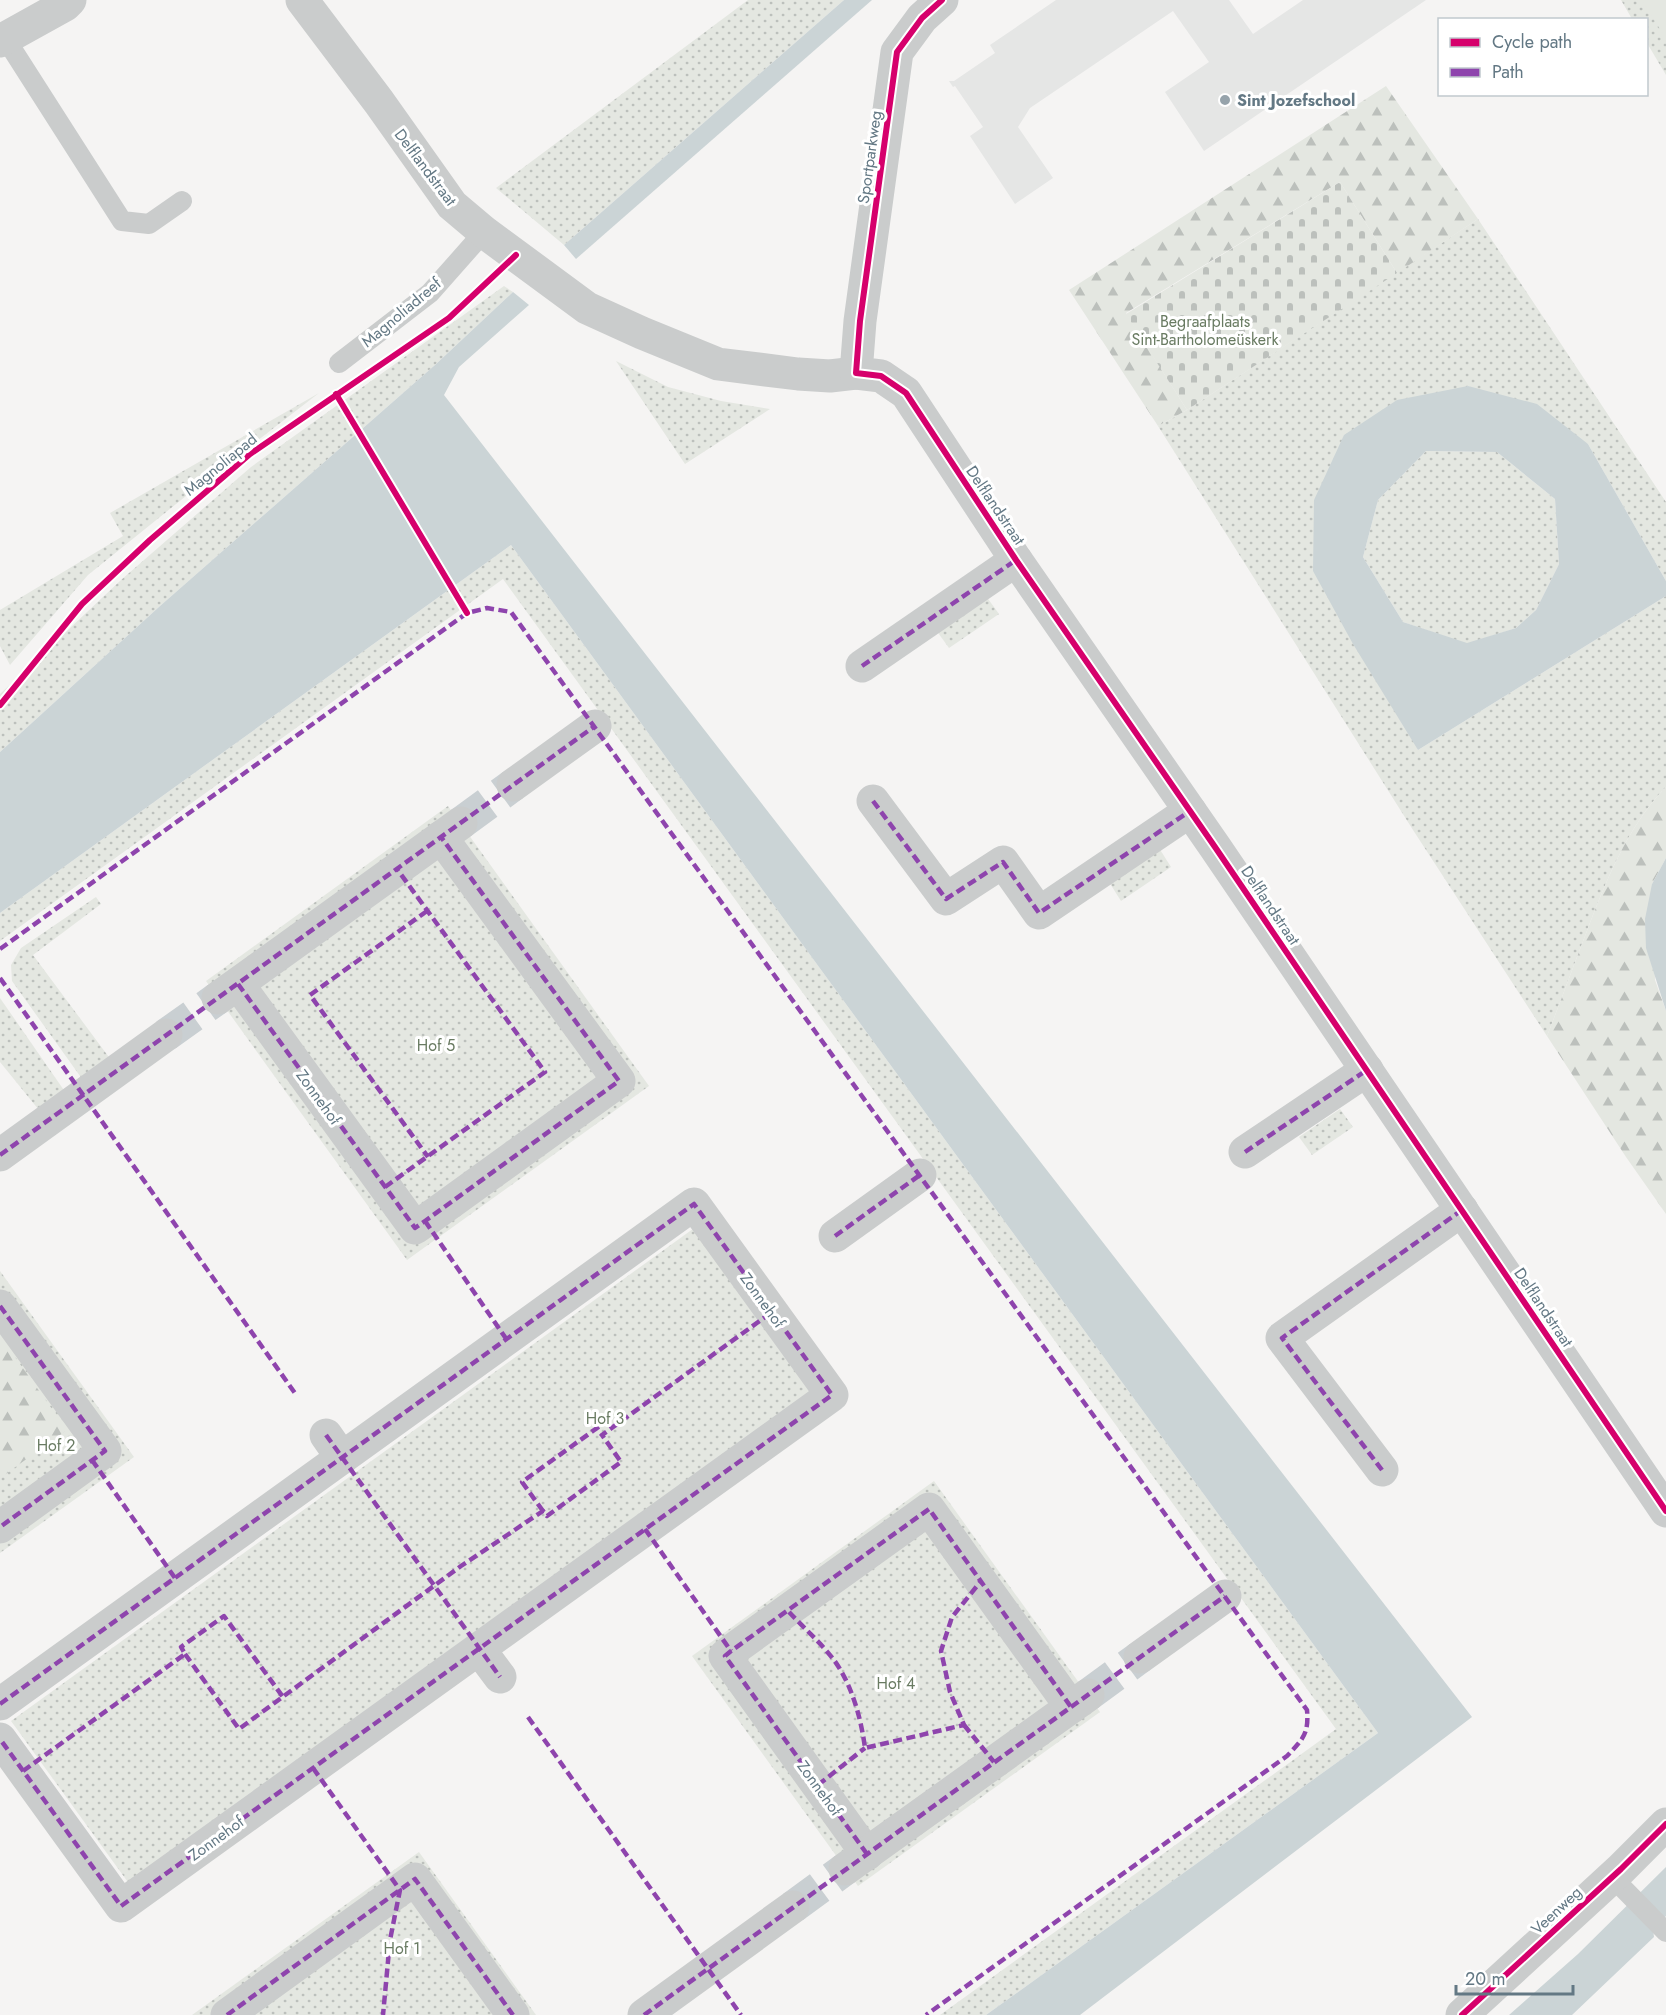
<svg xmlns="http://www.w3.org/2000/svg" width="1666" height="2015" font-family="Jost,sans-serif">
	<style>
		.built { fill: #e5e6e5 }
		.green { fill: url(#green-dots) }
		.forest { fill: url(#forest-firs) }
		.cemetery { fill: url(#cemetery-stones) }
		.pitch { fill: #e4e7e1 }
		.water { fill: #cbd4d6; fill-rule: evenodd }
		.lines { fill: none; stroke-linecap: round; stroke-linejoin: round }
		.street-tunnel { stroke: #c9cfd2; stroke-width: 33; stroke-dasharray: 33 16; stroke-linecap: butt }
		.lane { stroke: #cacccc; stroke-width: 20 }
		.street { stroke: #cacccc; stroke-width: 33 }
		.quiet { stroke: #8e44ad; stroke-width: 4.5; stroke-dasharray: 9 4.5; stroke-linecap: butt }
		.cycleway-casing { stroke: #fff; stroke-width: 10 }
		.cycleway { stroke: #d6006c; stroke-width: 6 }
		.poi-dot { fill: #96a3ab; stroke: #fff; stroke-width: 2 }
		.labels { text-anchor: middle; stroke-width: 6; stroke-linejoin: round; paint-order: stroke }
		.poi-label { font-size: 16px; font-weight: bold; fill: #637884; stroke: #fff; text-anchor: start }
		.street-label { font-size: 16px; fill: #637884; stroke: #fff }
		.park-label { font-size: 16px; fill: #697b62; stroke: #fff }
	</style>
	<defs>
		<pattern id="green-dots" width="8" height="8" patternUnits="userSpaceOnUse" patternTransform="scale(1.5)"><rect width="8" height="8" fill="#e4e7e1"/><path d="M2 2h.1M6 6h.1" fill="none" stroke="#bcc0bc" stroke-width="1.8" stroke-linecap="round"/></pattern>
		<pattern id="forest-firs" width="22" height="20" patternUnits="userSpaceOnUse" patternTransform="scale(1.5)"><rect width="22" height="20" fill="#e4e7e1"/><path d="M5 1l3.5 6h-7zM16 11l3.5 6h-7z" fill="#bcc0bc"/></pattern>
		<pattern id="cemetery-stones" width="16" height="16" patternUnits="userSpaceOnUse" patternTransform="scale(1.5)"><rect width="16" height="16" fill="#e4e7e1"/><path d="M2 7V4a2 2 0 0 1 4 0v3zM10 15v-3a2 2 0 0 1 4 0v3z" fill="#bcc0bc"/></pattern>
	</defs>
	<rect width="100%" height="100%" fill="#f5f4f3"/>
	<!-- built -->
	<path class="built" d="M 1056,0 L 1229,0 L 1253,34 L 1303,0 L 1426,0 L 1204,151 L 1165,92 L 1209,62 L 1173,11 L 1030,108 L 1018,127 L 1053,178 L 1015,204 L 970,136 L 983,127 L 955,86 L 953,87 L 949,81 L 954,81 L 995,53 L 990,45 Z"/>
	<!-- green -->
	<g class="green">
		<path d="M 748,0 L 844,0 L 564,245 L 496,188 Z"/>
		<path d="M 1621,0 L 1666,0 L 1666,75 L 1647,43 L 1646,20 L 1632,19 Z"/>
		<path d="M 1478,219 L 1666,502 L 1666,581 L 1588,444 L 1468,386 L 1314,500 L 1418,750 L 1666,596 L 1666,787 C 1626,828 1605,884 1585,936 C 1572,970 1560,1003 1547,1036 L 1413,830 L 1158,426 L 1187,410 Z"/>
		<path d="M 504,286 L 513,292 L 435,365 L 160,606 L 0,752 L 0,694 L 121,580 L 251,467 Z"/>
		<path d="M 616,361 L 668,387 L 721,401 L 770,409 L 685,464 Z"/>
		<path d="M 319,393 L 186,496 L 88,575 L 10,665 L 0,646 L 0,610 L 123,536 L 110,513 Z"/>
		<path d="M 1426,451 L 1497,452 L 1555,499 L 1559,564 L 1536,610 L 1516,628 L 1467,644 L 1403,622 L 1363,557 L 1378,500 Z"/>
		<path d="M 511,545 L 1378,1733 L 986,2015 L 940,2015 L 1336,1729 L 503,579 L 0,941 L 0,913 Z"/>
		<path d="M 986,596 L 999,614 L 949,648 L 936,630 Z"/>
		<path d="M 448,806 L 649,1086 L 407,1260 L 206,981 Z"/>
		<path d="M 1159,848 L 1171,867 L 1121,901 L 1109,882 Z"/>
		<path d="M 96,897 L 101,904 L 33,955 L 114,1064 L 85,1083 L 12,981 L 11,965 L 21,948 Z"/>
		<path d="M 0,998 L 68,1096 L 43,1115 L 0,1062 Z"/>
		<path d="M 1340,1109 L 1353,1127 L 1312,1155 L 1299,1137 Z"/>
		<path d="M 697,1226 L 816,1391 L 130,1885 L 11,1721 Z"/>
		<path d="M 0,1271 L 134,1457 L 0,1553 Z"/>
		<path d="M 934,1481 L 1100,1712 L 858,1886 L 692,1656 Z"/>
		<path d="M 419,1852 L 536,2015 L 192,2015 Z"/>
	</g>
	<!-- forest -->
	<g class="forest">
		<path d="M 1386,86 L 1478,219 L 1397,273 L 1340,182 L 1126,313 L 1187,410 L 1158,426 L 1069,290 Z"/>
		<path d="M 1666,787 L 1666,858 L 1652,884 L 1655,980 L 1666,1011 L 1666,1214 L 1626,1157 L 1547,1036 C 1560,1003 1572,970 1585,936 C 1605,884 1626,828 1666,787 Z"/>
		<path d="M 0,1336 L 67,1430 L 0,1478 Z"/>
	</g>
	<!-- cemetery -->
	<path class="cemetery" d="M 1340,182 L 1397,273 L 1187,410 L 1126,314 Z"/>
	<!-- pitch -->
	<path class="pitch" d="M 1642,0 L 1666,0 L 1666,39 Z"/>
	<!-- water -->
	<g class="water">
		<path d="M 844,0 L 872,0 L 576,259 L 564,245 Z"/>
		<path d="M 513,292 L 529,305 L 459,367 L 444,395 L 1472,1717 L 1080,2015 L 986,2015 L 1378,1733 L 511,545 L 0,913 L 0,752 L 160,606 L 435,365 Z"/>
		<path d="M 1468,386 L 1537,404 L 1588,444 L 1666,581 L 1666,596 L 1418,750 L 1353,644 L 1313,571 L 1314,500 L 1344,435 L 1397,400 ZM 1426,451 L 1497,452 L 1555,499 L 1559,564 L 1536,610 L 1516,628 L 1467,643 L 1403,622 L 1363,557 L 1378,500 Z"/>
		<path d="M 1666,858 L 1666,1011 L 1646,948 L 1645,919 L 1652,884 Z"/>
		<path d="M 1666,1867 L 1666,1916 L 1653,1929 L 1654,1937 L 1572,2015 L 1509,2015 L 1578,1954 Z"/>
	</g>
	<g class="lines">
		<!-- street-tunnel -->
		<g class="street-tunnel">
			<path d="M 461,823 L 513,785"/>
			<path d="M 166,1035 L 218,998"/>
			<path d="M 1088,1695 L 1140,1657"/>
			<path d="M 793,1907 L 845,1869"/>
		</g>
		<!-- lane -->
		<g class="lane">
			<path d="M 5,38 L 122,221 L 149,224 L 182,201"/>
			<path d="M 339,363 L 430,293 L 484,232"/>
			<path d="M 1612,1877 L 1666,1932"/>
		</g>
		<!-- street -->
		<g class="street">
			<path d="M 302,0 L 379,102 L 452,205 L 484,232 L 587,308 L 642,333 L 718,364 L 798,374 L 830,376 L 856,373"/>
			<path d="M 942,0 L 922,18 L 897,52 L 860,321 L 856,373 L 881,376 L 906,393 L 1016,560 L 1215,847 L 1666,1511"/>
			<path d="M 0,41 L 65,5 L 70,0"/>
			<path d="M 862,666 L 1016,560"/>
			<path d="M 513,785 L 595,726"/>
			<path d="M 873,801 L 946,899 L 1003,862 L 1039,913 L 1190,811"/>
			<path d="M 238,984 L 415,1228 L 425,1221 L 619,1081 L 441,837"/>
			<path d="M 218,998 L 461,823"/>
			<path d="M 1245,1152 L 1367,1070"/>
			<path d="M 0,1155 L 166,1035"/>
			<path d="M 835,1236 L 920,1175"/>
			<path d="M 0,1306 L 105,1451 L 0,1527"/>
			<path d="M 326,1435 L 342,1458"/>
			<path d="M 1382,1470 L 1282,1338 L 1462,1210"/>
			<path d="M 479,1649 L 500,1677"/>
			<path d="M 1140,1657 L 1225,1596"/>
			<path d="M 0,1704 L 694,1204 L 832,1395 L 121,1906 L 0,1739"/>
			<path d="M 867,1854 L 725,1656 L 731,1651 L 929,1509 L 1071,1707"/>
			<path d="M 845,1869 L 1088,1695"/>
			<path d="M 227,2015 L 415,1879 L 513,2015"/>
			<path d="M 644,2015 L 793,1907"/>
			<path d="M 1462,2015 L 1621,1869 L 1666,1824"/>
		</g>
		<!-- quiet -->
		<g class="quiet">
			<path d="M 862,666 L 1016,560"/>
			<path d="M 873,801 L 946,899 L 1003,862 L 1039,913 L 1190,811"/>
			<path d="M 427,911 L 310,995 L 428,1157"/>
			<path d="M 0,949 L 467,613 L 487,608 L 511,612 L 1307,1710 C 1309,1734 1303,1739 1287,1756 L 926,2015"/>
			<path d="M 0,978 L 297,1396"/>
			<path d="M 238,984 L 415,1228 L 425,1221 L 619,1081 L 441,837"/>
			<path d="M 1245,1152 L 1367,1070"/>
			<path d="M 0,1155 L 595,726"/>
			<path d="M 385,1187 L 545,1072 L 397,869"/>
			<path d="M 425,1221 L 507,1340"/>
			<path d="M 835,1236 L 920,1175"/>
			<path d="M 0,1306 L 105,1451 L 0,1527"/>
			<path d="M 326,1435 L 500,1677"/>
			<path d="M 92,1460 L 175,1578"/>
			<path d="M 1382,1470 L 1282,1338 L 1462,1210"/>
			<path d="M 543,1511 L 522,1482 L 597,1428 L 602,1435"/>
			<path d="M 645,1529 L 731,1651"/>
			<path d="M 789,1612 C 803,1627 821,1643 834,1660 C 852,1685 861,1718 865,1748 L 964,1725 L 950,1692 L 941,1651 L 952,1617 L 981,1581"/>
			<path d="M 185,1654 L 239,1729 L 461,1566 L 543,1511 L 547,1516 L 621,1462 L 602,1435 L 772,1312"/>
			<path d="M 0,1704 L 694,1204 L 832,1395 L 121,1906 L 0,1739"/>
			<path d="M 528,1717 L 741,2015"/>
			<path d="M 964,1725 L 994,1762"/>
			<path d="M 313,1768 L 400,1890 L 390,1940 L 383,2015"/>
			<path d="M 23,1771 L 185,1654 L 181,1647 L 224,1616 L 283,1697"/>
			<path d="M 818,1785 L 865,1748"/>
			<path d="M 867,1854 L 725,1656 L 731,1651 L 929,1509 L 1071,1707"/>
			<path d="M 227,2015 L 415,1879 L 513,2015"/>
			<path d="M 644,2015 L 1225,1596"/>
		</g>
		<!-- cycleway casing -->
		<g class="cycleway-casing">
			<g id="cycleway">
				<path d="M 942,0 L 922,18 L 897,52 L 860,321 L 856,373 L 881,376 L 906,393 L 1016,560 L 1215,847 L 1666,1511"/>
				<path d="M 336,394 L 467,613"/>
				<path d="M 0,705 L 82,604 L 150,540 L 250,454 L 449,318 L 516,255"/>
				<path d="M 1462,2015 L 1621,1869 L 1666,1824"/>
			</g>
		</g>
		<!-- cycleway -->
		<use href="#cycleway" class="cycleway"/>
	</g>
	<!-- markers -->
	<circle class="poi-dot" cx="1225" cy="100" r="6"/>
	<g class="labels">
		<!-- poi labels -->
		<g class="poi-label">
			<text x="1237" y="106">Sint Jozefschool</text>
		</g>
		<!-- street labels -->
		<g class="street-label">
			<text transform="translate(869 157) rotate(-82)" y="6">Sportparkweg</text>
			<text transform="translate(426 167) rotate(53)" y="6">Delflandstraat</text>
			<text transform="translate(401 312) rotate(-40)" y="6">Magnoliadreef</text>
			<text transform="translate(220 464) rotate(-39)" y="6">Magnoliapad</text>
			<text transform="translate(996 505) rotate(56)" y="6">Delflandstraat</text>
			<text transform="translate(1271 905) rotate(56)" y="6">Delflandstraat</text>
			<text transform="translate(319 1097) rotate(54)" y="6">Zonnehof</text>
			<text transform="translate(763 1300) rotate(54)" y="6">Zonnehof</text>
			<text transform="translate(1544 1307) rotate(56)" y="6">Delflandstraat</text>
			<text transform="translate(820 1788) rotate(54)" y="6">Zonnehof</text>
			<text transform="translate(216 1838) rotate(-36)" y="6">Zonnehof</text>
			<text transform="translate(1556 1910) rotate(-43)" y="6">Veenweg</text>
		</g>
		<!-- park labels -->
		<g class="park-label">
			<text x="1205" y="327">Begraafplaats<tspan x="1205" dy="18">Sint-Bartholomeüskerk</tspan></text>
			<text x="436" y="1051">Hof 5</text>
			<text x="605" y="1424">Hof 3</text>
			<text x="56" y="1451">Hof 2</text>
			<text x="896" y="1689">Hof 4</text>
			<text x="402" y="1954">Hof 1</text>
		</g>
	</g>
	<!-- legend -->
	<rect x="1438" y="18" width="210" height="78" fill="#ffffff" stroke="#c1c9ce" stroke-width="1.5"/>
	<rect x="1450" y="38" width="30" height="9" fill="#d6006c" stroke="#c1c9ce" stroke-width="1.5"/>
	<text x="1492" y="48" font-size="18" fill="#637884">Cycle path</text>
	<rect x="1450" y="68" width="30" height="9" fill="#8e44ad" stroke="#c1c9ce" stroke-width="1.5"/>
	<text x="1492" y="78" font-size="18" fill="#637884">Path</text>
	<!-- scale -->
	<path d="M1456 1985v9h117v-9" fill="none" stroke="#637884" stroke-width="3"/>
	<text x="1465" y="1985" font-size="18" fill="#637884" stroke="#ffffff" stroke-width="4.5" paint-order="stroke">20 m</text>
</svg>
